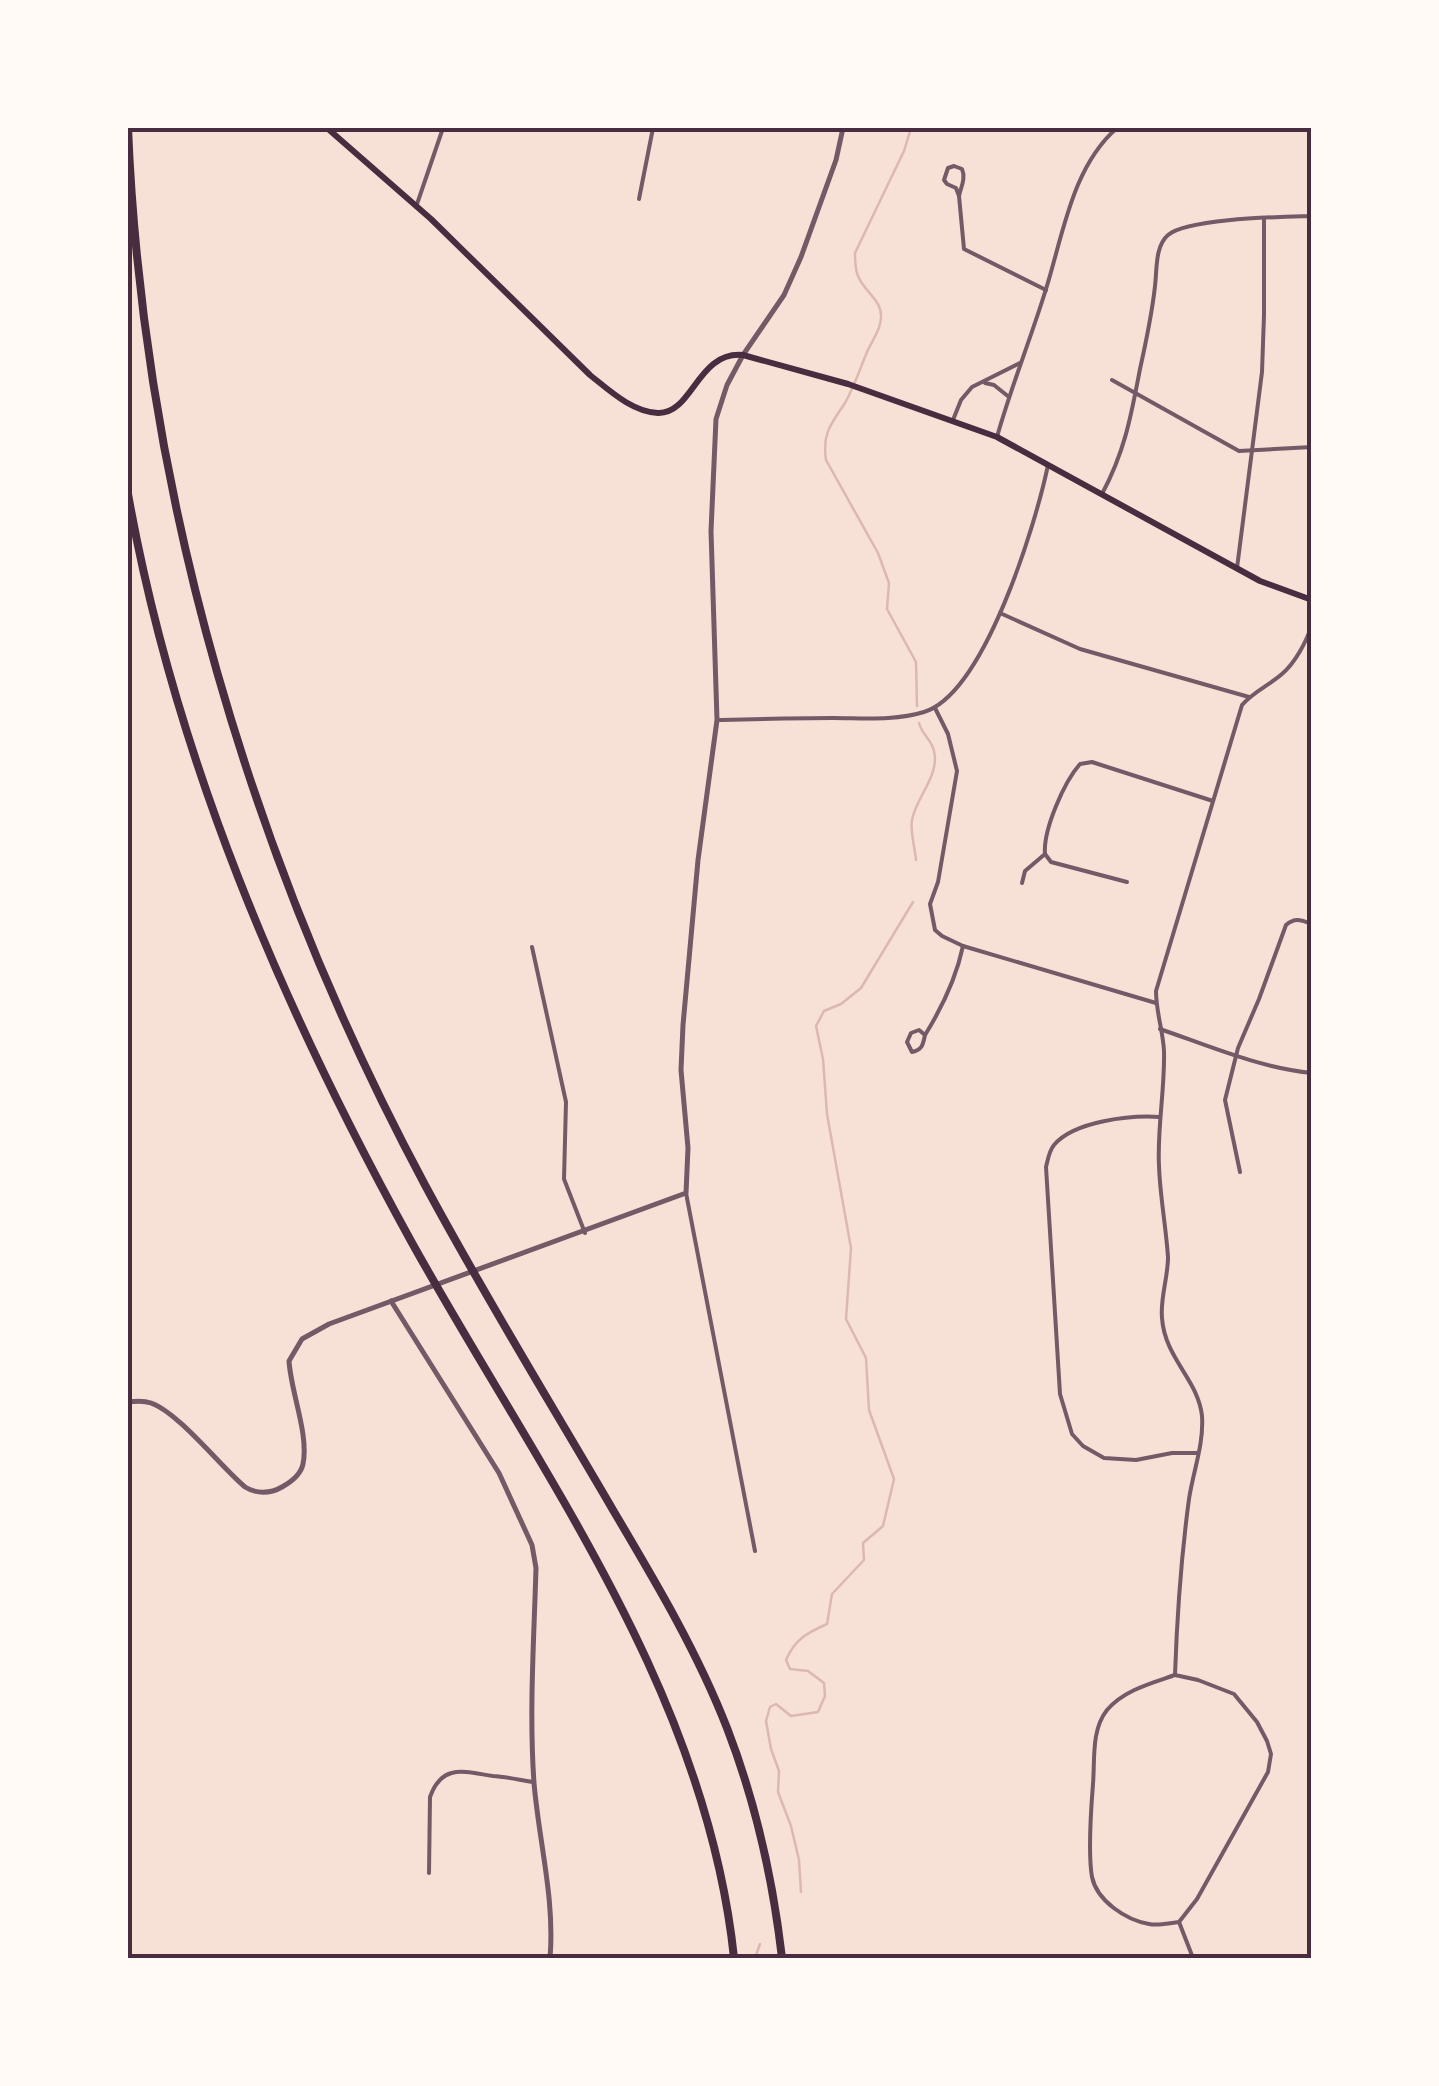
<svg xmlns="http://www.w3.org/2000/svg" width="1439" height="2086" font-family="Cabin,sans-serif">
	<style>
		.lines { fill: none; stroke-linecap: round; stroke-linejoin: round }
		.stream { stroke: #dcb8b0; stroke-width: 2.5 }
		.minor { stroke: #755966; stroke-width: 4 }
		.tertiary { stroke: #755966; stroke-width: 5 }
		.secondary { stroke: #4a2c40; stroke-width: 6 }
		.motorway { stroke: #4a2c40; stroke-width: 8 }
		.neatline { fill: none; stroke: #4a2c40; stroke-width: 4 }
	</style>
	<rect width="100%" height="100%" fill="#f7e1d7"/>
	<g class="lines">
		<!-- stream -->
		<g class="stream">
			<path d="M 911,128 L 904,151 L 855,253 C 855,261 855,269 858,276 C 865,294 886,301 880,324 C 878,333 871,343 867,352 C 860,369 854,387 845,403 C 831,424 822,433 826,460 L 878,553 L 889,583 L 887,609 L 916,662 L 917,706"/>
			<path d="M 916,860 C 915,848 910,832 912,820 C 916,797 940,776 934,751 C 932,740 922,735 919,723"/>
			<path d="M 801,1892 L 799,1860 L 791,1826 L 778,1792 L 779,1771 L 771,1749 L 766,1721 L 770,1707 L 776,1704 L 791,1716 L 818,1712 L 825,1696 L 824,1683 L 808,1671 L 790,1669 L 786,1660 C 795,1639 807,1633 827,1624 L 832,1594 L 864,1560 L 863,1543 L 883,1526 L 894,1479 L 869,1410 L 866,1358 L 846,1319 L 851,1248 L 827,1114 L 823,1059 L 816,1026 L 824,1011 L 841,1004 L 861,988 L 913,902"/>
			<path d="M 755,1958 L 760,1944"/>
		</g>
		<!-- minor -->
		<g class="minor">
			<path d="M 954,166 L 962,169 C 966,178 961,187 959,196 L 956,188 L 947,184 L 944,180 L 948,168 Z"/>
			<path d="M 959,196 L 964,249 L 1046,290"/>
			<path d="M 639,199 L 653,128"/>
			<path d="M 416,207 L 443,128"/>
			<path d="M 1112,380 L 1239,451 L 1312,447"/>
			<path d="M 985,383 L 994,385 L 1009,397"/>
			<path d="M 953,420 L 961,400 L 972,387 L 1020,363"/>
			<path d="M 997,437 C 1011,387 1031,338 1046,289 C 1063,235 1072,167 1117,128"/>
			<path d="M 1102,494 C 1125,451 1131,416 1140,369 C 1146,342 1152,314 1155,286 C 1157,270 1155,246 1168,235 C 1188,218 1282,217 1312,216"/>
			<path d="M 1237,568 L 1262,372 L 1264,315 L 1264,220"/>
			<path d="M 1000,613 L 1080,649 L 1249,697"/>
			<path d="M 935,708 L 948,734 L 957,771 L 938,882 L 930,904 L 935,930 L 942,936 L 963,946 L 1156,1003"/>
			<path d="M 718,720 C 757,719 795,718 833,718 C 863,718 895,721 924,712 C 985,693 1036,523 1048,465"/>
			<path d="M 1045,854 C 1043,830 1064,782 1080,764 L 1092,762 L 1213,801"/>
			<path d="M 1045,854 L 1051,862 L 1127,882"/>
			<path d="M 1022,883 L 1025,871 L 1045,854"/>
			<path d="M 532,947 L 566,1102 L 564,1179 L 585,1233"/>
			<path d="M 1160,1029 C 1209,1046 1260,1068 1312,1073"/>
			<path d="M 919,1030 L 925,1035 C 923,1045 922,1050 912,1052 L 907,1042 L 911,1033 Z"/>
			<path d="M 925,1035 C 943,1006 956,979 963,946"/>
			<path d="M 1160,1117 C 1131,1115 1074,1121 1054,1145 C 1049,1151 1048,1159 1046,1167 L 1060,1394 L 1072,1434 L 1083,1446 L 1104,1458 L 1136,1460 L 1172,1453 L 1197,1453"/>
			<path d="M 1240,1172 L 1225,1100 L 1238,1048 L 1259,999 L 1286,925 C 1295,917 1301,920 1312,924"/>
			<path d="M 686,1193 L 755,1551"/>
			<path d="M 1175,1675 C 1177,1616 1181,1558 1189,1499 C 1193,1472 1204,1444 1202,1416 C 1198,1379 1165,1359 1162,1318 C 1160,1298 1168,1278 1168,1257 C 1166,1227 1160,1196 1159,1166 C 1157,1128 1165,1090 1164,1051 C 1163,1031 1156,1012 1156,991 L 1242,705 C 1253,692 1268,686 1282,674 C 1295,663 1307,641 1312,624"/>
			<path d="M 1175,1675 L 1198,1680 L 1234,1694 L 1257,1722 L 1267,1741 L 1271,1754 L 1268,1772 L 1197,1899 L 1179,1922 C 1169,1923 1158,1926 1149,1924 C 1126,1920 1097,1901 1092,1877 C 1088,1854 1091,1809 1093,1784 C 1095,1760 1091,1730 1107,1710 C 1124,1690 1152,1683 1175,1675 Z"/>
			<path d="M 429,1873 L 430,1797 C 442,1763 465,1772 493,1776 C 507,1777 520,1780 534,1782"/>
			<path d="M 1179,1922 L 1193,1958"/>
		</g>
		<!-- tertiary -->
		<g class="tertiary">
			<path d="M 391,1301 L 499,1473 L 532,1545 L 536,1568 C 534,1639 529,1712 534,1783 C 539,1842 555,1899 550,1958"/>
			<path d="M 128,1402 C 135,1401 143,1400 151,1403 C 179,1413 220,1466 245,1487 C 256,1494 270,1494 282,1487 C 291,1482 301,1474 303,1464 C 309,1434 291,1393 289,1361 L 302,1339 L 329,1324 L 686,1193 L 688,1148 L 681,1070 L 683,1025 L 698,860 L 717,720 L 711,531 L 716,419 L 727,385 L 743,355 L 784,295 L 801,257 L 836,160 L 843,128"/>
		</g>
		<!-- secondary -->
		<path class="secondary" d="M 327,128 L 431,219 L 590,375 C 609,390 632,412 658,413 C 693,414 697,351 743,355 L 848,384 L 997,437 L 1260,581 L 1312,600"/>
		<!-- motorway -->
		<g class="motorway">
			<path d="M 128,128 C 143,494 252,862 425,1185 C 484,1295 550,1402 613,1510 C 655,1581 697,1651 727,1728 C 756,1803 773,1880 782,1958"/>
			<path d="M 128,494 C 175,758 282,1007 411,1241 C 538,1470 706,1690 734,1958"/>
		</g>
	</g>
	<!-- border -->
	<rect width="1439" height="2086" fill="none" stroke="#fffaf5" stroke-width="260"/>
	<rect x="130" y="130" width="1179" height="1826" class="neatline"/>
</svg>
